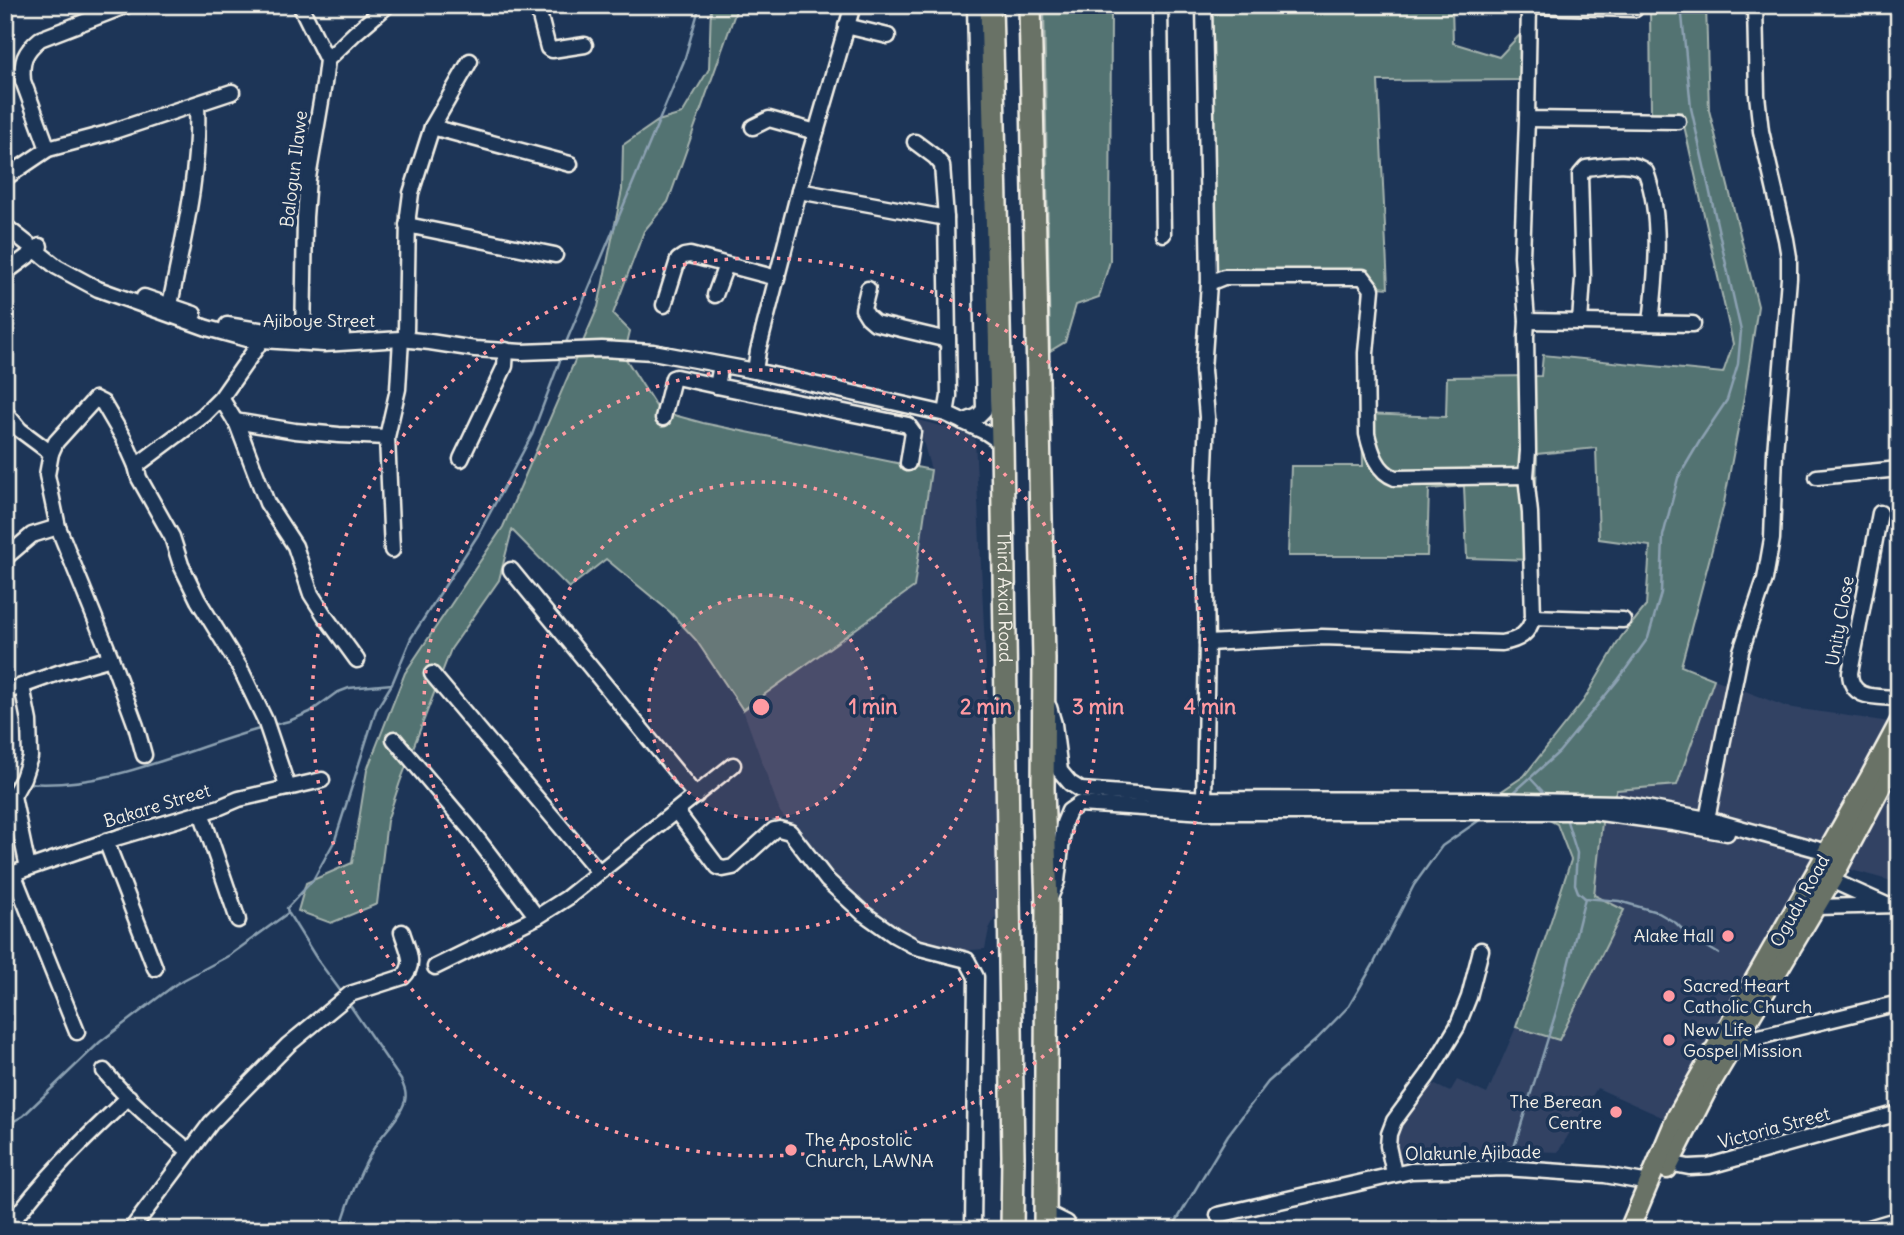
<svg xmlns="http://www.w3.org/2000/svg" width="1904" height="1235" font-family="Delius,sans-serif">
	<style>
		.built { fill: #304264 }
		.green { fill: #537372; stroke: #a4b2ad; stroke-width: 2 }
		.lines { fill: none; stroke-linecap: round; stroke-linejoin: round }
		.stream { stroke: #8ca1b2; stroke-width: 2.5 }
		.minor-casing { stroke: #f4f1e8; stroke-width: 19 }
		.major-casing { stroke: #f4f1e8; stroke-width: 23 }
		.highway-casing { stroke: #f4f1e8; stroke-width: 26 }
		.minor { stroke: #1d3557; stroke-width: 14 }
		.major { stroke: #697266; stroke-width: 18 }
		.highway { stroke: #697266; stroke-width: 21 }
		.ring { fill: none; stroke: #ff9aa2; stroke-width: 3.5; stroke-dasharray: 3.5 7 }
		.poi-dot { fill: #ff9aa2; stroke: #1d3557; stroke-width: 2.5 }
		.labels { text-anchor: middle; stroke-width: 7; stroke-linejoin: round; paint-order: stroke }
		.street-label { font-size: 18px; fill: #f4f1e8; stroke: #1d3557 }
		.poi-label { font-size: 18px; fill: #f4f1e8; stroke: #1d3557; text-anchor: start }
		.centre { fill: #ff9aa2; stroke: #1d3557; stroke-width: 3.5 }
		.ring-label { font-size: 21px; text-anchor: middle; font-weight: bold; fill: #ff9aa2; stroke: #1d3557; stroke-width: 7; stroke-linejoin: round; paint-order: stroke }
	</style>
	<rect width="100%" height="100%" fill="#1d3557"/>
	<filter id="ink" filterUnits="userSpaceOnUse"><feTurbulence type="fractalNoise" baseFrequency=".0143" numOctaves="2"/><feDisplacementMap in="SourceGraphic" scale="14" xChannelSelector="R" yChannelSelector="G"/><feConvolveMatrix kernelMatrix="1 2 1 2 8 2 1 2 1" color-interpolation-filters="sRGB"/></filter>
	<g filter="url(#ink)">
		<!-- built -->
		<g class="built">
			<path d="M 917,420 L 958,430 L 975,439 L 989,731 L 1001,752 L 1005,899 L 989,929 L 985,949 L 959,951 L 919,943 L 855,902 L 834,883 L 780,812 L 743,710 L 914,587 L 931,470 Z"/>
			<path d="M 1714,679 L 1787,707 L 1890,722 L 1899,699 L 1899,883 L 1815,860 L 1664,1118 L 1597,1088 L 1558,1152 L 1498,1150 L 1398,1162 L 1396,1136 L 1429,1082 L 1450,1092 L 1457,1080 L 1487,1094 L 1516,1027 L 1559,1040 L 1624,909 L 1594,896 L 1603,814 L 1617,790 L 1677,785 Z"/>
		</g>
		<!-- green -->
		<g class="green">
			<path d="M 711,5 L 738,5 L 668,202 L 644,231 L 613,314 L 630,331 L 624,356 L 659,411 L 703,423 L 931,470 L 914,587 L 743,710 L 696,640 L 670,612 L 606,559 L 569,588 L 512,530 L 499,580 L 451,649 L 400,782 L 387,821 L 377,904 L 331,923 L 298,911 L 306,883 L 352,863 L 367,770 L 405,673 L 503,527 L 598,307 L 622,190 L 623,145 L 658,121 L 682,114 L 709,69 Z"/>
			<path d="M 1044,5 L 1111,5 L 1110,261 L 1099,297 L 1076,305 L 1065,342 L 1050,351 Z"/>
			<path d="M 1201,5 L 1452,5 L 1453,43 L 1499,57 L 1527,27 L 1527,80 L 1378,81 L 1388,288 L 1357,285 L 1229,285 L 1202,275 Z"/>
			<path d="M 1650,5 L 1706,5 L 1709,110 L 1758,306 L 1745,392 L 1723,508 L 1681,666 L 1714,679 L 1677,785 L 1617,790 L 1603,814 L 1594,895 L 1624,910 L 1559,1040 L 1516,1027 L 1571,860 L 1557,824 L 1526,808 L 1498,819 L 1490,799 L 1524,776 L 1584,700 L 1621,637 L 1646,606 L 1650,546 L 1599,539 L 1596,448 L 1537,454 L 1534,560 L 1467,558 L 1464,486 L 1429,489 L 1427,556 L 1288,556 L 1291,466 L 1363,466 L 1362,414 L 1446,417 L 1447,377 L 1541,376 L 1543,355 L 1723,373 L 1733,344 L 1681,112 L 1651,113 Z"/>
		</g>
		<g class="lines">
			<!-- stream -->
			<g class="stream">
				<path d="M 565,345 L 684,61 L 700,5"/>
				<path d="M 273,725 L 289,721 L 310,712 L 336,693 L 349,688 L 392,684"/>
				<path d="M 1531,779 L 1546,795"/>
				<path d="M 5,781 L 16,782"/>
				<path d="M 26,783 C 110,790 184,749 263,728"/>
				<path d="M 1511,795 L 1559,752 L 1618,680 L 1648,638 L 1661,593 L 1663,536 L 1678,478 L 1701,439 L 1727,400 L 1738,364 L 1741,331 L 1691,108 L 1681,5"/>
				<path d="M 1566,818 L 1577,853 L 1575,884 L 1578,892 L 1585,898 L 1619,901 L 1657,912 L 1676,923 L 1688,935 L 1719,954"/>
				<path d="M 289,914 L 317,959 L 342,993"/>
				<path d="M 5,1126 L 23,1116 L 100,1042 L 176,984 L 230,955 L 288,913 L 287,908 L 313,880 L 335,840 L 376,710 L 392,684 L 411,638 L 478,535 L 532,435 L 562,355"/>
				<path d="M 1512,1154 L 1557,1009 L 1585,898"/>
				<path d="M 340,1230 C 349,1199 360,1170 377,1143 C 386,1130 400,1117 405,1101 C 407,1093 404,1087 401,1080 L 347,1001"/>
				<path d="M 1171,1230 L 1228,1135 L 1268,1082 L 1316,1040 L 1349,1006 L 1373,965 L 1414,885 L 1442,846 L 1481,819"/>
			</g>
			<!-- minor casing -->
			<g class="minor-casing">
				<g id="minor">
					<path d="M 300,5 L 327,60 L 324,84 L 308,178 L 305,217 L 303,342"/>
					<path d="M 537,5 L 548,48 L 552,50 L 585,45"/>
					<path d="M 1160,5 L 1163,234"/>
					<path d="M 1204,5 L 1209,283"/>
					<path d="M 1529,5 L 1527,119 L 1678,121"/>
					<path d="M 1529,6 L 1635,9"/>
					<path d="M 846,26 L 888,36"/>
					<path d="M 327,60 L 355,33 L 388,5"/>
					<path d="M 432,127 L 570,164"/>
					<path d="M 753,127 L 769,119 L 816,132"/>
					<path d="M 915,142 L 935,157 L 942,165 L 946,218 L 949,396 L 946,414"/>
					<path d="M 48,149 L 23,81 C 21,61 24,52 40,39 L 128,5"/>
					<path d="M 5,178 L 48,149 L 108,133 L 232,92"/>
					<path d="M 799,191 L 946,218"/>
					<path d="M 407,225 L 555,255"/>
					<path d="M 5,226 L 57,267 L 98,289 L 207,328 L 247,339 L 324,344 L 401,339 L 430,342 L 475,349 L 522,352 L 602,349 L 653,352 L 755,371 L 946,414 L 987,433 L 1002,443"/>
					<path d="M 5,273 L 36,250 L 40,246"/>
					<path d="M 868,289 L 863,309 L 868,317 L 875,323 L 948,340"/>
					<path d="M 715,295 L 726,265"/>
					<path d="M 144,297 L 194,314"/>
					<path d="M 170,305 C 183,239 200,173 197,105"/>
					<path d="M 664,305 L 678,260 L 684,256 L 690,255 L 777,278"/>
					<path d="M 1527,321 L 1693,324"/>
					<path d="M 1580,322 L 1583,278 L 1580,175 L 1586,168 C 1604,166 1632,159 1646,172 C 1663,219 1656,275 1651,323"/>
					<path d="M 227,325 L 272,332 L 342,334"/>
					<path d="M 406,331 L 408,216 L 411,193 L 432,127 L 470,61"/>
					<path d="M 721,365 L 717,386 L 908,425 L 913,432 L 908,463"/>
					<path d="M 755,371 L 758,351 L 799,191 L 853,5"/>
					<path d="M 221,398 L 237,424 L 267,503 L 295,546 L 311,594 L 325,616 L 357,660"/>
					<path d="M 5,412 L 20,430 L 51,453"/>
					<path d="M 663,418 L 673,378 L 676,377 L 717,386"/>
					<path d="M 235,421 L 295,431 L 339,435 L 387,437"/>
					<path d="M 963,422 L 978,416 L 984,410 L 975,5"/>
					<path d="M 461,459 L 505,366 L 506,350"/>
					<path d="M 136,466 L 204,415 L 221,398 L 261,341"/>
					<path d="M 1817,477 L 1899,469"/>
					<path d="M 1880,513 L 1850,673 C 1851,701 1877,696 1899,698"/>
					<path d="M 392,550 L 387,437 L 398,389 L 401,339"/>
					<path d="M 5,558 L 32,535 L 58,527"/>
					<path d="M 511,570 L 696,796"/>
					<path d="M 1533,617 L 1623,620"/>
					<path d="M 1207,643 L 1322,637 L 1502,643 C 1519,640 1529,634 1533,617 L 1530,513 L 1526,476 L 1528,451 L 1526,337 L 1527,321 L 1522,256 L 1527,119"/>
					<path d="M 432,674 L 599,872"/>
					<path d="M 22,686 L 29,721 L 30,757 L 23,778 L 13,796 L 28,868"/>
					<path d="M 5,692 L 58,673 L 111,658"/>
					<path d="M 1049,707 L 1054,724 L 1060,771 L 1070,783 L 1081,790 L 1204,799 L 1484,800 L 1619,803 L 1707,819 L 1827,852 L 1835,856"/>
					<path d="M 394,739 L 470,829 L 537,917"/>
					<path d="M 144,755 L 136,726 L 111,658 L 58,527 L 47,475 L 51,453 L 56,442 L 95,399 L 103,403 L 124,439 L 136,466 L 139,478 L 172,537 L 181,565 L 198,600 L 240,668 L 265,720 L 288,788"/>
					<path d="M 676,811 L 718,867 L 723,869 L 733,867 L 774,830 L 779,829 L 790,832 L 827,880 L 863,913 L 894,935 L 916,947 L 967,960 L 976,977 L 973,1230"/>
					<path d="M 201,812 L 238,920"/>
					<path d="M 1206,812 L 1204,799 L 1207,643 L 1204,488 L 1207,417 L 1203,370 L 1209,283 L 1224,277 L 1363,277 L 1372,289 L 1366,353 L 1367,434 C 1371,451 1377,472 1395,478 L 1526,476"/>
					<path d="M 1707,819 L 1741,651 L 1765,579 L 1772,539 L 1775,453 L 1789,278 L 1789,257 L 1786,239 L 1761,131 L 1757,95 L 1755,5"/>
					<path d="M 106,841 L 155,968"/>
					<path d="M 13,873 L 77,1032"/>
					<path d="M 5,876 L 119,837 L 220,807 L 239,799 L 322,780"/>
					<path d="M 1822,876 L 1884,904"/>
					<path d="M 1050,898 L 1057,881 L 1064,823 L 1069,811 L 1079,804 L 1206,812 L 1593,812 L 1673,823 L 1727,833"/>
					<path d="M 1809,905 L 1815,907 L 1899,905"/>
					<path d="M 435,967 L 537,917 L 567,898 L 733,765"/>
					<path d="M 1734,1043 L 1899,1003"/>
					<path d="M 104,1071 C 127,1100 160,1127 189,1151"/>
					<path d="M 1663,1162 L 1689,1167 L 1709,1166 L 1899,1113"/>
					<path d="M 1394,1173 L 1388,1146 L 1389,1134 L 1394,1121 L 1428,1075 L 1457,1027 L 1469,997 L 1481,950"/>
					<path d="M 1045,1212 L 1067,1223 L 1070,1230"/>
					<path d="M 1218,1215 L 1411,1171 L 1504,1168 L 1605,1175 L 1649,1183"/>
					<path d="M 6,1230 C 43,1179 84,1139 129,1097"/>
					<path d="M 131,1230 L 211,1123 L 288,1045 L 350,994 L 403,977 C 417,964 407,949 402,932"/>
					<path d="M 1862,1230 L 1899,1219"/>
				</g>
			</g>
			<!-- major casing -->
			<g class="major-casing">
				<g id="major">
					<path d="M 1667,1169 L 1707,1090 L 1831,881 L 1899,753"/>
					<path d="M 1629,1230 L 1677,1116 L 1870,777 L 1899,723"/>
				</g>
			</g>
			<!-- highway casing -->
			<g class="highway-casing">
				<g id="highway">
					<path id="s1" d="M 991,5 L 1002,443 L 1013,1156 L 1012,1230"/>
					<path d="M 1030,5 L 1044,659 L 1043,788 L 1047,905 L 1045,1230"/>
				</g>
			</g>
			<!-- minor -->
			<use href="#minor" class="minor"/>
			<!-- major -->
			<use href="#major" class="major"/>
			<!-- highway -->
			<use href="#highway" class="highway"/>
		</g>
	</g>
	<!-- distance rings -->
	<circle cx="761" cy="707" r="112" fill="#ff9aa2" fill-opacity=".12"/>
	<g class="ring">
		<circle cx="761" cy="707" r="112"/>
		<circle cx="761" cy="707" r="225"/>
		<circle cx="761" cy="707" r="337"/>
		<circle cx="761" cy="707" r="449"/>
	</g>
	<!-- markers -->
	<g class="poi-dot">
		<circle cx="1728" cy="936" r="7"/>
		<circle cx="1669" cy="996" r="7"/>
		<circle cx="1669" cy="1040" r="7"/>
		<circle cx="1616" cy="1112" r="7"/>
		<circle cx="791" cy="1150" r="7"/>
	</g>
	<g class="labels">
		<!-- street labels -->
		<g class="street-label">
			<text transform="translate(294 169) rotate(-83)" y="6">Balogun Ilawe</text>
			<text x="319" y="327">Ajiboye Street</text>
			<text dy="6" stroke="none"><textPath href="#s1" startOffset="592">Third Axial Road</textPath></text>
			<text transform="translate(1840 621) rotate(-80)" y="6">Unity Close</text>
			<text transform="translate(157 806) rotate(-17)" y="6">Bakare Street</text>
			<text transform="translate(1800 901) rotate(-61)" y="6">Ogudu Road</text>
			<text transform="translate(1774 1128) rotate(-15)" y="6">Victoria Street</text>
			<text transform="translate(1473 1153) rotate(-1)" y="6">Olakunle Ajibade</text>
		</g>
		<!-- poi labels -->
		<g class="poi-label">
			<text x="1714" y="942" text-anchor="end">Alake Hall</text>
			<text x="1683" y="992">Sacred Heart<tspan x="1683" dy="21">Catholic Church</tspan></text>
			<text x="1683" y="1036">New Life<tspan x="1683" dy="21">Gospel Mission</tspan></text>
			<text x="1602" y="1108" text-anchor="end">The Berean<tspan x="1602" dy="21">Centre</tspan></text>
			<text x="805" y="1146">The Apostolic<tspan x="805" dy="21">Church, LAWNA</tspan></text>
		</g>
	</g>
	<circle cx="761" cy="707" r="10" class="centre"/>
	<g class="ring-label">
		<text x="873" y="714">1 min</text>
		<text x="986" y="714">2 min</text>
		<text x="1098" y="714">3 min</text>
		<text x="1210" y="714">4 min</text>
	</g>
	<!-- margin -->
	<rect width="1904" height="1235" fill="none" stroke="#1d3557" stroke-width="28"/>
	<rect x="14" y="14" width="1876" height="1207" fill="none" stroke="#f4f1e8" stroke-width="2.5" filter="url(#ink)"/>
</svg>
